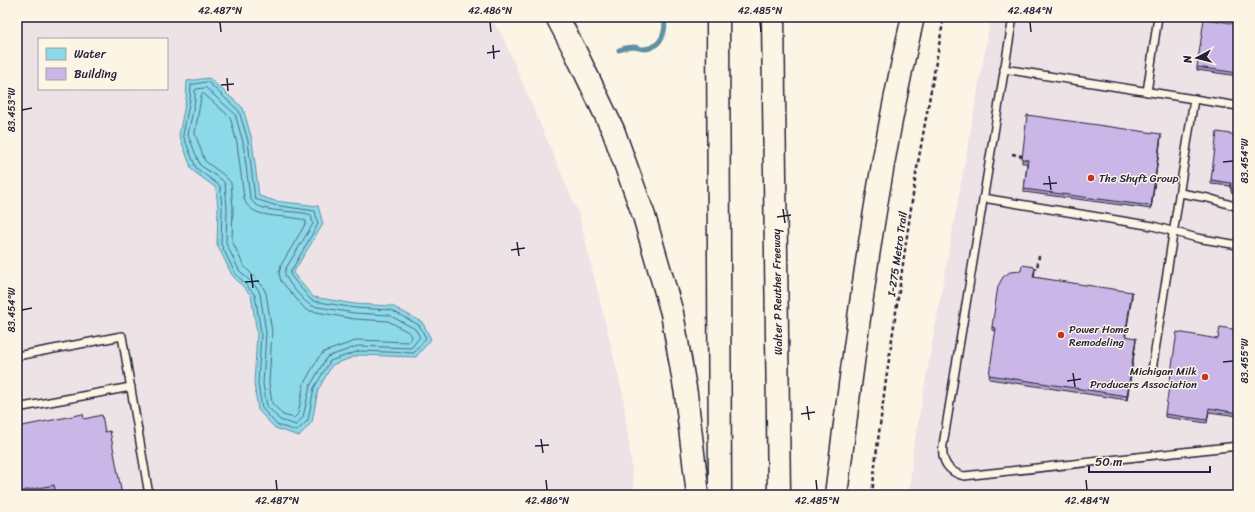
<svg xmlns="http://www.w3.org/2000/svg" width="1255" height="512" font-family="Sriracha,sans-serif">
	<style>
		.built { fill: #ede2e6; fill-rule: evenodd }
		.water { fill: #8bd9e9; stroke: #6190a3 }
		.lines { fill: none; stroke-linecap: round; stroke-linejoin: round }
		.shore { stroke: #4c6b81; stroke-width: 1 }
		.stream { stroke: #6190a3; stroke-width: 5 }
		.service-casing { stroke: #22223b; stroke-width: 10 }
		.motorway-casing { stroke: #22223b; stroke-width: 25 }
		.path { stroke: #22223b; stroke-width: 2.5; stroke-dasharray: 4 3; stroke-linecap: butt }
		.service { stroke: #fcf5e5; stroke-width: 7 }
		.motorway { stroke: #fcf5e5; stroke-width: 22 }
		.wall { fill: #af9dc7; stroke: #22223b }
		.shaded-wall { fill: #8e80a2; stroke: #22223b }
		.building { fill: #cbb7e7; stroke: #22223b }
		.ticks { fill: none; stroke: #22223b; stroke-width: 1.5 }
		.poi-dot { fill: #c8321e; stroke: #fcf5e5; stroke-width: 1.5 }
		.labels { text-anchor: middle; stroke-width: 3; stroke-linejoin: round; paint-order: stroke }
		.poi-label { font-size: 11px; fill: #22223b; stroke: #fcf5e5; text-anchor: start }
		.street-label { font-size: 11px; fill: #22223b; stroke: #fcf5e5 }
		.neatline { fill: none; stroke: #22223b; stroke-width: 1.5 }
		.ticks-label { font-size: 10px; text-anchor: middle; fill: #22223b }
	</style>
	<rect width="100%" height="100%" fill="#fcf5e5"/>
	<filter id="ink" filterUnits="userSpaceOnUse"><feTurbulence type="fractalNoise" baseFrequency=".025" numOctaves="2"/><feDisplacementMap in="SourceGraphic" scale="8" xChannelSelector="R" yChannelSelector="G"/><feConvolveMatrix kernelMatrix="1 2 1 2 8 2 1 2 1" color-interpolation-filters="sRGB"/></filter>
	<g filter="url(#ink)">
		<!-- built -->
		<g class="built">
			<path d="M 17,17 L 490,17 L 502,35 L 579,215 L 623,395 L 635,495 L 17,495 ZM 39,39 L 167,39 L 167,89 L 39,89 Z"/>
			<path d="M 991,17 L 1238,17 L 1238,495 L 909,495 L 913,450 Z"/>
		</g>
		<!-- water -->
		<path class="water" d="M 209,78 L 243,108 L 252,140 L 259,196 L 275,201 L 318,206 L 323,224 L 293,273 L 313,297 L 355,304 L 392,306 L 422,322 L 431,339 L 416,357 L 359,355 L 332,365 L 318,390 L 312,422 L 299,436 L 275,428 L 258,410 L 254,384 L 257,333 L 251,295 L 232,275 L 217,244 L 218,208 L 216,188 L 192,170 L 179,135 L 186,99 L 187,81 Z"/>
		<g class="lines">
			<!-- shore -->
			<g class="shore">
				<path d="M 208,82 L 239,111 L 248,141 L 255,199 L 274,205 L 315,211 L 318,224 L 290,273 L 291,276 L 310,299 L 313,301 L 355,308 L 391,310 L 419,325 L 426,338 L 414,353 L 359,351 L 330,361 L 314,388 L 308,420 L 297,431 L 277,425 L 262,408 L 258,384 L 261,333 L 255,295 L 235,273 L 221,244 L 222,208 L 220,186 L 196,168 L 183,135 L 190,99 L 191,85 Z"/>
				<path d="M 206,88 L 235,114 L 243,142 L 250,197 C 255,215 297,209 311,215 L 313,224 L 286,268 C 285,271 284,274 286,277 C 289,284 305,303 312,306 L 354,313 L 389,315 L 415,329 L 420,337 L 411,348 L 358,346 L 327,357 L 310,386 L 303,417 L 296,425 L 280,420 L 267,406 L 263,384 L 266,332 L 260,294 L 258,289 L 239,270 L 226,243 L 227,208 L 225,184 L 222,180 L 200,165 L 188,135 L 195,100 L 195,90 L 197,89 Z"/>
				<path d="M 202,94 L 204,94 L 230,117 L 237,143 L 244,198 C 250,222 289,213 306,221 L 306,223 L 281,265 L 279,274 L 281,281 L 306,310 L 354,319 L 388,321 L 410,333 L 412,337 L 408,342 L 358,340 L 324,352 L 319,357 L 304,383 L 298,414 L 294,418 L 283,415 L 272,403 L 269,383 L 272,332 L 266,293 L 262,285 L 244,266 L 232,241 L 233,208 L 231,183 L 225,176 L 205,161 L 195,134 Z"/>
			</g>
			<!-- stream -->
			<path class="stream" d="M 619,50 C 624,48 630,47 635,47 C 638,48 641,49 644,49 C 661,48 667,32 664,17"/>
			<!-- service casing -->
			<g class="service-casing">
				<g id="service">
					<path d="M 1013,17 L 943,445 C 941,461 948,472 964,476 L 1238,446"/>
					<path d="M 1004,69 L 1194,99 L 1152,370"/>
					<path d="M 1147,92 L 1158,17"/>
					<path d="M 1194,99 L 1238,106"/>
					<path d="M 1180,193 L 1208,198 L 1238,207"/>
					<path d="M 983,198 L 1153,226 L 1197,238 L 1238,245"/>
					<path d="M 17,356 L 122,336 L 149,495"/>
					<path d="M 17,408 L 131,387"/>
				</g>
			</g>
			<!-- motorway casing -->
			<g class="motorway-casing">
				<g id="motorway">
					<path d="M 557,17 L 575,51 L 613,130 L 644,216 L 672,313 L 686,394 L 698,495"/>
					<path d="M 718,17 L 720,495"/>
					<path d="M 773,17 L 779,495"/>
					<path d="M 836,495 C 856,335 876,174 913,17"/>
				</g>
			</g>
			<!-- path -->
			<g class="path">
				<path d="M 1210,23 L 1211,17"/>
				<path d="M 1012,154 L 1022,156"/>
				<path d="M 1033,268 L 1037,269 L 1039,256"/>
				<path d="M 1238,426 L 1238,423"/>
				<path d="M 872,495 L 876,456 L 885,387 L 916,174 L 944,17"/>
			</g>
			<!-- service -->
			<use href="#service" class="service"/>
			<!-- motorway -->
			<use href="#motorway" class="motorway"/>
		</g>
		<!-- wall -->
		<g class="wall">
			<path d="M 1238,24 L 1238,76 L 1197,70 L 1197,67 Z"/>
			<path d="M 1238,135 L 1238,194 L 1231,192 L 1231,186 L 1211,184 L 1211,180 Z"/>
			<path d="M 1161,137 L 1151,209 L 1024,192 L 1027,163 L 1022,163 L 1022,159 Z"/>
			<path d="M 1035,271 L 1034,277 L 1132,296 L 1125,336 L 1136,341 L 1127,400 L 989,379 L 996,331 L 992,330 L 992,327 Z"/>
			<path d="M 1238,330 L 1238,416 L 1209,412 L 1207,423 L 1165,417 L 1165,414 L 1218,339 Z"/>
			<path d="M 84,419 L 105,432 L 122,495 L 17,495 L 17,427 Z"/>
		</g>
		<!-- shaded-wall -->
		<g class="shaded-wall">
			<path d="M 1161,134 L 1161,137 L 1151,209 L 1151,206 Z"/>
			<path d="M 1132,292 L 1132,296 L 1125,340 L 1125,336 Z"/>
			<path d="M 1136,338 L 1136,341 L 1127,400 L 1127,396 Z"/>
		</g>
		<!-- building -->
		<g class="building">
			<path d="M 1204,19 L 1238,24 L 1238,73 L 1197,67 Z"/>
			<path d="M 1027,115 L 1161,134 L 1151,206 L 1024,189 L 1028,160 L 1022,159 Z"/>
			<path d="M 1217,132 L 1238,135 L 1238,190 L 1231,189 L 1231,183 L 1211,180 Z"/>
			<path d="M 1022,265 L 1035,267 L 1033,277 L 1132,292 L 1125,336 L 1136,338 L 1127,396 L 989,375 L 996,328 L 992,327 L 998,286 L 1003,277 L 1010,272 L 1021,271 Z"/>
			<path d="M 1220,327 L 1238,330 L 1238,413 L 1209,408 L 1207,420 L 1165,414 L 1177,332 L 1218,339 Z"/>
			<path d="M 83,414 L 84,419 L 102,415 L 105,432 L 110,431 L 122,495 L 56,495 L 54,485 L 17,492 L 17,427 Z"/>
		</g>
	</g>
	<!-- ticks -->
	<path class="ticks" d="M 220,22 L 221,32M 490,22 L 491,32M 760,22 L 761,32M 1030,22 L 1031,32M 493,45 L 494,59M 487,53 L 500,51M 227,78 L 228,91M 221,85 L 234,84M 22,110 L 32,108M 1223,162 L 1233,161M 1049,176 L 1051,190M 1043,184 L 1057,183M 783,209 L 785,223M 777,217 L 791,215M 517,242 L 519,256M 511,250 L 525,248M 251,274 L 253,288M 245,282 L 259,281M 22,310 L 32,308M 1223,362 L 1233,361M 1073,373 L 1075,387M 1067,381 L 1081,379M 807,406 L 809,420M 801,414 L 815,412M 541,439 L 543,453M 535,446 L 549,445M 276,480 L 277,490M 546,480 L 547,490M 816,480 L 817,490M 1086,480 L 1087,490"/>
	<!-- markers -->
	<g class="poi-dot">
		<circle cx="1091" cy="178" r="4"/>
		<circle cx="1061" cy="335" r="4"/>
		<circle cx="1205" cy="377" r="4"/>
	</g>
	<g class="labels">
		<!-- poi labels -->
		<g class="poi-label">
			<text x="1099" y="182">The Shyft Group</text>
			<text x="1069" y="333">Power Home<tspan x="1069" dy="13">Remodeling</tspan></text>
			<text x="1197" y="375" text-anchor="end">Michigan Milk<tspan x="1197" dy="13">Producers Association</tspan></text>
		</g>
		<!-- street labels -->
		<g class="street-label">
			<text transform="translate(897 254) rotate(-82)" y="4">I-275 Metro Trail</text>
			<text transform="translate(777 292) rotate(-91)" y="4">Walter P Reuther Freeway</text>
		</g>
	</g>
	<!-- margin -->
	<rect width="1255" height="512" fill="none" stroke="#fcf5e5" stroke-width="44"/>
	<!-- legend -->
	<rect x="38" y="38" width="130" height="52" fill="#fcf5e5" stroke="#a5a1a1"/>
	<rect x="46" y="48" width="20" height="12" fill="#8bd9e9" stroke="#a5a1a1"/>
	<text x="74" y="58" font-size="12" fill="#22223b">Water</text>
	<rect x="46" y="68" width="20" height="12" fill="#cbb7e7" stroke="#a5a1a1"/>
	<text x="74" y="78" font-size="12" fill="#22223b">Building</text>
	<!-- north arrow -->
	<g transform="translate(1197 58) rotate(263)" stroke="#fcf5e5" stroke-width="3" paint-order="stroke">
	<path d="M0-3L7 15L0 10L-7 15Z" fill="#22223b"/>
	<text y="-6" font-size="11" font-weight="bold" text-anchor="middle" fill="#22223b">N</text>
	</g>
	<!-- scale -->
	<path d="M1089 466v6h121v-6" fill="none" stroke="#22223b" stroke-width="2"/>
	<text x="1095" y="466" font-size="12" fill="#22223b" stroke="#fcf5e5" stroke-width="3" paint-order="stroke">50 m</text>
	<rect x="22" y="22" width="1211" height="468" class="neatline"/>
	<g class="ticks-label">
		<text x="220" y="14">42.487°N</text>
		<text x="490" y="14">42.486°N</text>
		<text x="760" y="14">42.485°N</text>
		<text x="1030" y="14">42.484°N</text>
		<text transform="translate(11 110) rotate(-90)" y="4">83.453°W</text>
		<text transform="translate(1244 161) rotate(-90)" y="4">83.454°W</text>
		<text transform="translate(11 310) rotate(-90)" y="4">83.454°W</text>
		<text transform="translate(1244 361) rotate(-90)" y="4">83.455°W</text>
		<text x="277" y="504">42.487°N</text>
		<text x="547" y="504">42.486°N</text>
		<text x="817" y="504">42.485°N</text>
		<text x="1087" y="504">42.484°N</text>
	</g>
</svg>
